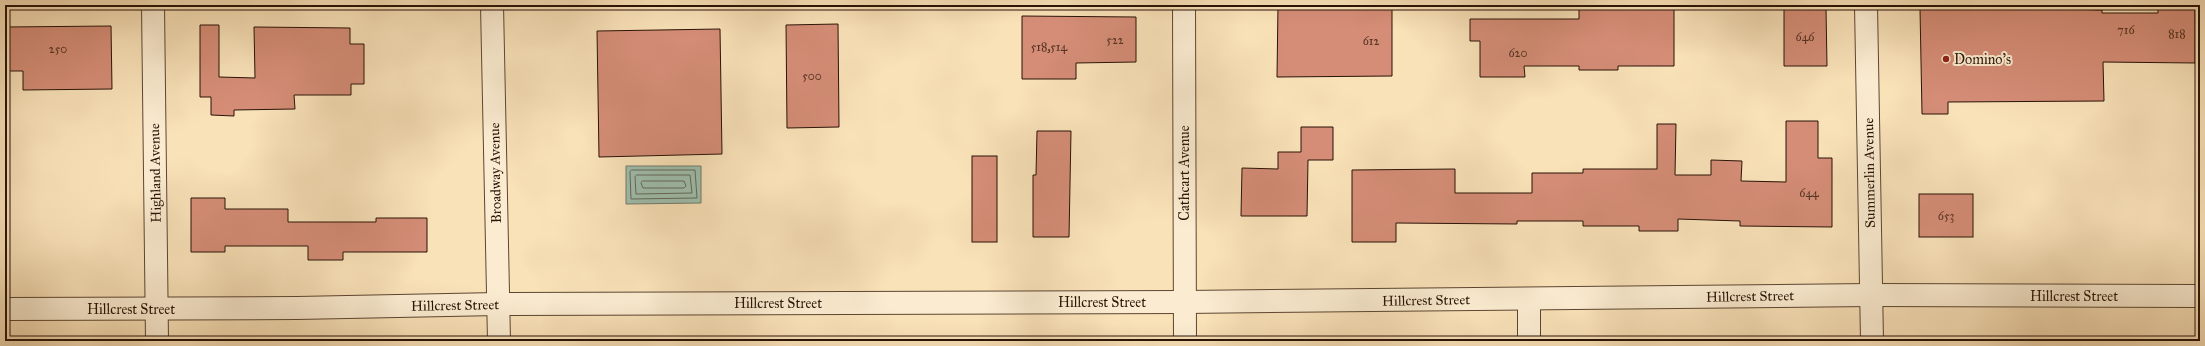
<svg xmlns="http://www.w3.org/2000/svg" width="2205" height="346" font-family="'IM FELL Great Primer',serif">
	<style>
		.water { fill: #9ebead; stroke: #6f7a6a }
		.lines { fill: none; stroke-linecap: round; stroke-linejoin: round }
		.shore { stroke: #63685a; stroke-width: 1 }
		.building { fill: #d58d77; stroke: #281306 }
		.minor-casing { stroke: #5c4632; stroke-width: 24 }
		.minor { stroke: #fbecd1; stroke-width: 22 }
		.poi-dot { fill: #8f2418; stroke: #fbecd1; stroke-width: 1.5 }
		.labels { text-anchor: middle; stroke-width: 4; stroke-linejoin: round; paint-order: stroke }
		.number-label { font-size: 12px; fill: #533222 }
		.poi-label { font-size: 14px; fill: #281306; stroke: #fbecd1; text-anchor: start }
		.street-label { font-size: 14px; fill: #281306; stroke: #fbecd1 }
	</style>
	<rect width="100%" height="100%" fill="#f9e1b8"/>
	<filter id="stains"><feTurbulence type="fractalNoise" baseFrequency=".005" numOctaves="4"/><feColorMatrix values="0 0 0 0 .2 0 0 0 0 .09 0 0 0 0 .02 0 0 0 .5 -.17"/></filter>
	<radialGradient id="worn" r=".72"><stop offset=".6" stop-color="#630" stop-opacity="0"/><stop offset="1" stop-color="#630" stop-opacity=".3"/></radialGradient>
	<!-- water -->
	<path class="water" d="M 626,166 L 701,166 L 701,203 L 626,204 Z"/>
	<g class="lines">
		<!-- shore -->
		<g class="shore">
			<path d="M 632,170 L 695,170 L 697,198 L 631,199 L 630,172 Z"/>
			<path d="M 637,175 L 690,175 L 692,193 L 636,194 L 635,177 Z"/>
			<path d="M 643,181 L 684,181 L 686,186 L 684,188 L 643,188 L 641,183 Z"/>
		</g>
	</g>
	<!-- building -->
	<g class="building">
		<path d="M 1278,5 L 1392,5 L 1392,76 L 1277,77 Z"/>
		<path d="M 1642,5 L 1674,5 L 1674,66 L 1618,66 L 1618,70 L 1579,70 L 1579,66 L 1524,66 L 1525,77 L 1480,77 L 1480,41 L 1470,41 L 1470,19 L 1579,19 L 1579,7 L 1642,7 Z"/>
		<path d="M 2158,5 L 2195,5 L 2195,63 L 2103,62 L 2104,101 L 1948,102 L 1948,114 L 1922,114 L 1920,9 L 1997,9 L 1997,7 L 2102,10 L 2102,13 L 2158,13 Z"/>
		<path d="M 1784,9 L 1826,9 L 1827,66 L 1784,66 Z"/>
		<path d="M 1022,16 L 1136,17 L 1136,62 L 1076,63 L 1076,79 L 1022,79 Z"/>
		<path d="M 838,24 L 839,127 L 787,128 L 786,25 Z"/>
		<path d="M 200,25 L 219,25 L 219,77 L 255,78 L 254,27 L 350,28 L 350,44 L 364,44 L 364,84 L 351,84 L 351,95 L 294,95 L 295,109 L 234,110 L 234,116 L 211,115 L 211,97 L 200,97 Z"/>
		<path d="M 111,26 L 112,89 L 23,90 L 23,71 L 5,71 L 5,27 Z"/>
		<path d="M 720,29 L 722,154 L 599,157 L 597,31 Z"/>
		<path d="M 1786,121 L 1818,121 L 1818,158 L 1832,158 L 1832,227 L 1740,226 L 1740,221 L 1678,219 L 1678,231 L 1639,231 L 1639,226 L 1583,226 L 1583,221 L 1517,221 L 1517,224 L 1396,223 L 1396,242 L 1352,242 L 1352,170 L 1455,169 L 1455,193 L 1532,193 L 1532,173 L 1583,173 L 1583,169 L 1657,169 L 1657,124 L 1676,124 L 1675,175 L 1711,175 L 1711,160 L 1742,161 L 1741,181 L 1786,182 Z"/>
		<path d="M 1301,127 L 1333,127 L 1333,160 L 1308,160 L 1307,216 L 1241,216 L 1242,168 L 1278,169 L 1278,152 L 1301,152 Z"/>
		<path d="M 1037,131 L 1071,131 L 1069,237 L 1033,237 L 1033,175 L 1036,175 Z"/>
		<rect x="972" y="156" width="25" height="86"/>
		<rect x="1919" y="194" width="54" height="43"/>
		<path d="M 191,198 L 225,198 L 225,209 L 288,209 L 288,222 L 376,222 L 376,218 L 427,218 L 427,252 L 343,252 L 343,260 L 308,260 L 308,246 L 225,246 L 225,252 L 191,252 Z"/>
	</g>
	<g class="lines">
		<!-- minor casing -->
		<g class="minor-casing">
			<g id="minor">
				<path d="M 153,5 L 157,341"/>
				<path d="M 492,5 L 499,341"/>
				<path d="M 1184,5 L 1185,341"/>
				<path d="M 1866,5 L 1872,341"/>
				<path d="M 1529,299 L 1529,341"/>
				<path d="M 5,309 L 297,308 L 498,304 L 1184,302 L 1871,295 L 2200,296"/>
			</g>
		</g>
		<!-- minor -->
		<use href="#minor" class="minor"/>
	</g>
	<!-- markers -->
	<circle class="poi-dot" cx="1946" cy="59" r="4"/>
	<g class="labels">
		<!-- number labels -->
		<g class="number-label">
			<text x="2126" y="34">716</text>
			<text x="2177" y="38">818</text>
			<text x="1805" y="41">646</text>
			<text x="1115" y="44">522</text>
			<text x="1371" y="45">612</text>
			<text x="1049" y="51">518,514</text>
			<text x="58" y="53">250</text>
			<text x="1518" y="57">620</text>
			<text x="812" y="80">500</text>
			<text x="1809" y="197">644</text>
			<text x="1946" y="220">653</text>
		</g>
		<!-- poi labels -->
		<g class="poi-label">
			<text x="1954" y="64">Domino's</text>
		</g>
		<!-- street labels -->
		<g class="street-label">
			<text transform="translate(155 173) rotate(-91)" y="5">Highland Avenue</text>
			<text transform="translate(495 173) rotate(-91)" y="5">Broadway Avenue</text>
			<text transform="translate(1184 173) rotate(-90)" y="5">Cathcart Avenue</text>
			<text transform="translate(1869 173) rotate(-91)" y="5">Summerlin Avenue</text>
			<text transform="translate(1750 296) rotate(-1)" y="5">Hillcrest Street</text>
			<text x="2074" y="301">Hillcrest Street</text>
			<text transform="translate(1426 300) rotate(-1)" y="5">Hillcrest Street</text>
			<text x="1102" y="307">Hillcrest Street</text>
			<text x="778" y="308">Hillcrest Street</text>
			<text transform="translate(455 305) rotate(-1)" y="5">Hillcrest Street</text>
			<text x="131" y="314">Hillcrest Street</text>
		</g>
	</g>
	<!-- margin -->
	<rect width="2205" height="346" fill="none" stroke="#f9e1b8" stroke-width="20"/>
	<rect x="6" y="6" width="2193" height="334" fill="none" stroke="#281306" stroke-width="2"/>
	<rect x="10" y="10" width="2185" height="326" fill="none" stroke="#281306"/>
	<rect width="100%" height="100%" filter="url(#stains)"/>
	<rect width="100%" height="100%" fill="url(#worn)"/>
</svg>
